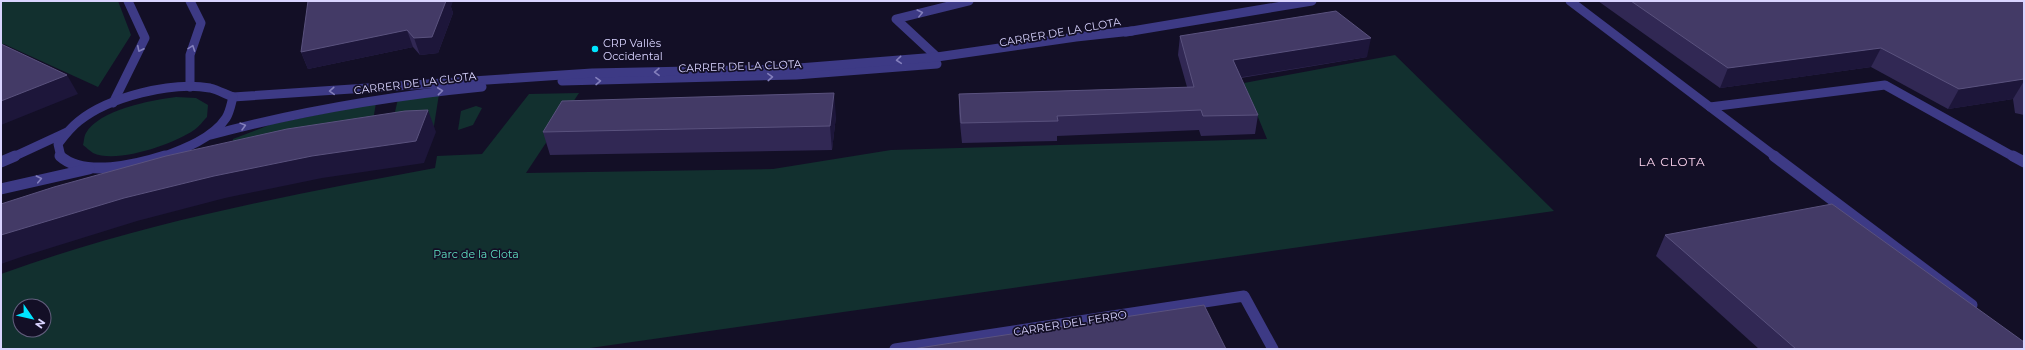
<svg xmlns="http://www.w3.org/2000/svg" width="2025" height="350" font-family="Montserrat,sans-serif">
	<style>
		.green { fill: #12302f; fill-rule: evenodd }
		.lines { fill: none; stroke-linecap: round; stroke-linejoin: round }
		.service-far1 { stroke: #3d3a85; stroke-width: 9 }
		.service { stroke: #3d3a85; stroke-width: 11 }
		.minor-far1 { stroke: #3d3a85; stroke-width: 9 }
		.minor { stroke: #3d3a85; stroke-width: 11 }
		.tertiary-far1 { stroke: #3d3a85; stroke-width: 9 }
		.tertiary { stroke: #3d3a85; stroke-width: 11 }
		.wall { fill: #312854 }
		.shaded-wall { fill: #1d163a }
		.building { fill: #433a66; stroke: #5a527e }
		.oneway { stroke: #837fbc }
		.poi-dot { fill: #00e5ff; stroke: #130f26; stroke-width: 1.5 }
		.labels { text-anchor: middle; stroke-width: 3.5; stroke-linejoin: round; paint-order: stroke }
		.street-label { font-size: 11px; fill: #d9d4ff; stroke: #130f26 }
		.poi-label { font-size: 11px; fill: #d9d4ff; stroke: #130f26; text-anchor: start }
		.park-label { font-size: 11px; fill: #5fe0c0; stroke: #130f26 }
		.neighbourhood-label { font-size: 12px; letter-spacing: 1px; fill: #ffd6f0; stroke: #130f26 }
	</style>
	<rect width="100%" height="100%" fill="#130f26"/>
	<!-- green -->
	<g class="green">
		<path d="M 1,1 L 118,1 L 131,35 L 98,87 L 4,44 L 1,45 Z"/>
		<path d="M 1395,55 L 1554,211 L 583,349 L 1,349 L 1,274 C 141,223 289,195 435,168 L 437,156 L 482,154 L 529,94 L 579,93 L 526,173 L 773,169 L 891,150 L 1267,139 L 1244,83 ZM 20,306 L 44,306 L 44,330 L 20,330 Z"/>
		<path d="M 439,94 L 433,132 L 391,129 L 398,99 Z"/>
		<path d="M 176,97 L 196,98 L 208,105 L 207,117 C 203,121 199,127 194,130 C 174,144 117,164 93,153 C 90,151 87,148 83,145 C 84,142 84,136 86,133 C 99,110 151,100 176,97 Z"/>
		<path d="M 376,103 L 371,132 L 233,156 L 233,139 L 272,124 Z"/>
		<path d="M 476,106 L 482,108 L 473,125 L 458,130 L 461,111 Z"/>
	</g>
	<g class="lines">
		<!-- service-far1 -->
		<g class="service-far1">
			<path d="M 1570,1 L 1776,157"/>
			<path d="M 1710,107 L 1885,85 L 2014,157"/>
		</g>
		<!-- service -->
		<g class="service">
			<path d="M 1774,156 L 1972,305"/>
			<path d="M 2013,156 L 2024,162"/>
		</g>
		<!-- minor-far1 -->
		<path class="minor-far1" d="M 937,57 L 896,19 L 969,1"/>
		<!-- minor -->
		<path class="minor" d="M 895,349 L 1244,296 L 1273,349"/>
		<!-- tertiary-far1 -->
		<g class="tertiary-far1">
			<path d="M 190,1 L 201,23 L 190,55 L 190,87"/>
			<path d="M 1126,32 L 1312,1"/>
			<path d="M 562,81 L 796,75 L 937,64"/>
			<path d="M 233,97 L 592,73 L 786,69 L 937,57 L 1076,37 L 1132,31"/>
			<path d="M 113,103 L 145,38 L 128,1"/>
			<path d="M 211,135 C 300,111 390,96 482,87"/>
			<path d="M 13,157 L 67,132"/>
			<path d="M 61,157 L 58,144 C 64,136 70,128 79,121 C 109,97 172,81 210,88 C 218,90 225,94 233,97"/>
			<path d="M 162,157 C 184,149 213,138 226,118 C 230,112 231,104 233,97"/>
		</g>
		<!-- tertiary -->
		<g class="tertiary">
			<path d="M 60,156 C 84,178 137,165 165,156"/>
			<path d="M 1,162 L 15,156"/>
			<path d="M 1,189 L 89,169"/>
		</g>
	</g>
	<!-- wall -->
	<g class="wall">
		<path d="M 1598,1 L 2024,1 L 2024,115 L 2015,113 L 2013,99 L 1948,109 L 1871,67 L 1720,88 Z"/>
		<path d="M 451,7 L 453,13 L 438,53 L 420,55 L 413,47 L 308,69 L 301,52 Z"/>
		<path d="M 1180,36 L 1367,57 L 1241,78 L 1258,115 L 1255,134 L 1201,136 L 1199,130 L 1057,136 L 1057,141 L 962,143 L 959,114 L 959,94 L 1187,87 L 1178,55 Z"/>
		<path d="M 836,116 L 832,150 L 550,155 L 543,132 Z"/>
		<path d="M 1665,235 L 2024,349 L 1759,349 L 1656,256 Z"/>
	</g>
	<!-- shaded-wall -->
	<g class="shaded-wall">
		<path d="M 444,1 L 453,1 L 451,7 L 453,13 L 438,53 L 420,55 L 414,38 Z"/>
		<path d="M 407,30 L 413,47 L 308,69 L 301,52 Z"/>
		<path d="M 1371,38 L 1367,57 L 1230,79 L 1233,60 Z"/>
		<path d="M 1881,48 L 1871,67 L 1720,88 L 1728,68 Z"/>
		<path d="M 67,75 L 78,94 L 1,125 L 1,101 Z"/>
		<path d="M 2024,79 L 2024,81 L 2013,99 L 1948,109 L 1959,89 Z"/>
		<path d="M 834,93 L 836,116 L 832,150 L 830,126 Z"/>
		<path d="M 428,110 L 436,132 L 424,163 L 322,178 L 225,198 L 137,221 L 21,257 L 1,264 L 1,235 L 124,198 L 214,176 Z"/>
	</g>
	<!-- building -->
	<g class="building">
		<path d="M 308,1 L 446,1 L 432,37 L 414,38 L 407,30 L 301,52 Z"/>
		<path d="M 1631,1 L 2024,1 L 2024,79 L 1959,89 L 1881,48 L 1728,68 Z"/>
		<path d="M 1336,11 L 1371,38 L 1233,60 L 1258,115 L 1203,116 L 1201,110 L 1057,116 L 1058,121 L 961,123 L 959,94 L 1194,87 L 1180,36 Z"/>
		<path d="M 1,44 L 67,75 L 1,101 Z"/>
		<path d="M 834,93 L 830,126 L 543,132 L 562,101 Z"/>
		<path d="M 428,110 L 416,141 L 312,156 L 214,176 L 124,198 L 1,235 L 1,204 L 54,187 L 166,156 L 287,129 L 405,111 Z"/>
		<path d="M 1832,204 L 2024,342 L 2024,349 L 1796,349 L 1665,235 Z"/>
		<path d="M 1204,305 L 1226,349 L 912,349 Z"/>
	</g>
	<!-- one-way arrows -->
	<defs><path id="oneway-chevron" d="M-2-3.5L2.5 0L-2 3.5" fill="none" stroke-width="1.6" stroke-linecap="round" stroke-linejoin="round"/></defs>
	<g class="oneway">
		<use href="#oneway-chevron" transform="translate(920 13) rotate(-14)"/>
		<use href="#oneway-chevron" transform="translate(192 48) rotate(-70)"/>
		<use href="#oneway-chevron" transform="translate(140 49) rotate(116)"/>
		<use href="#oneway-chevron" transform="translate(899 60) rotate(175)"/>
		<use href="#oneway-chevron" transform="translate(657 72) rotate(179)"/>
		<use href="#oneway-chevron" transform="translate(770 77) rotate(-3)"/>
		<use href="#oneway-chevron" transform="translate(598 81) rotate(-1)"/>
		<use href="#oneway-chevron" transform="translate(332 91) rotate(176)"/>
		<use href="#oneway-chevron" transform="translate(440 91) rotate(-6)"/>
		<use href="#oneway-chevron" transform="translate(243 126) rotate(-15)"/>
		<use href="#oneway-chevron" transform="translate(39 179) rotate(-12)"/>
	</g>
	<!-- markers -->
	<circle class="poi-dot" cx="595" cy="49" r="4"/>
	<g class="labels">
		<!-- street labels -->
		<g class="street-label">
			<text transform="translate(1060 32) rotate(-10)" y="4">CARRER DE LA CLOTA</text>
			<text transform="translate(740 66) rotate(-2)" y="4">CARRER DE LA CLOTA</text>
			<text transform="translate(415 83) rotate(-7)" y="4">CARRER DE LA CLOTA</text>
			<text transform="translate(1070 323) rotate(-9)" y="4">CARRER DEL FERRO</text>
		</g>
		<!-- poi labels -->
		<g class="poi-label">
			<text x="603" y="47">CRP Vallès<tspan x="603" dy="13">Occidental</tspan></text>
		</g>
		<!-- park labels -->
		<g class="park-label">
			<text x="476" y="258">Parc de la Clota</text>
		</g>
		<!-- neighbourhood labels -->
		<g class="neighbourhood-label">
			<text x="1672" y="166">LA CLOTA</text>
		</g>
	</g>
	<!-- border -->
	<rect width="2025" height="350" fill="none" stroke="#d9d4ff" stroke-width="4"/>
	<!-- north arrow -->
	<g transform="translate(32 318) rotate(124)"><circle r="19" fill="#130f26" stroke="#625e7d"/>
	<path d="M0-3L7 15L0 10L-7 15Z" fill="#00e5ff"/>
	<text y="-6" font-size="11" font-weight="bold" text-anchor="middle" fill="#d9d4ff">N</text>
	</g>
</svg>
